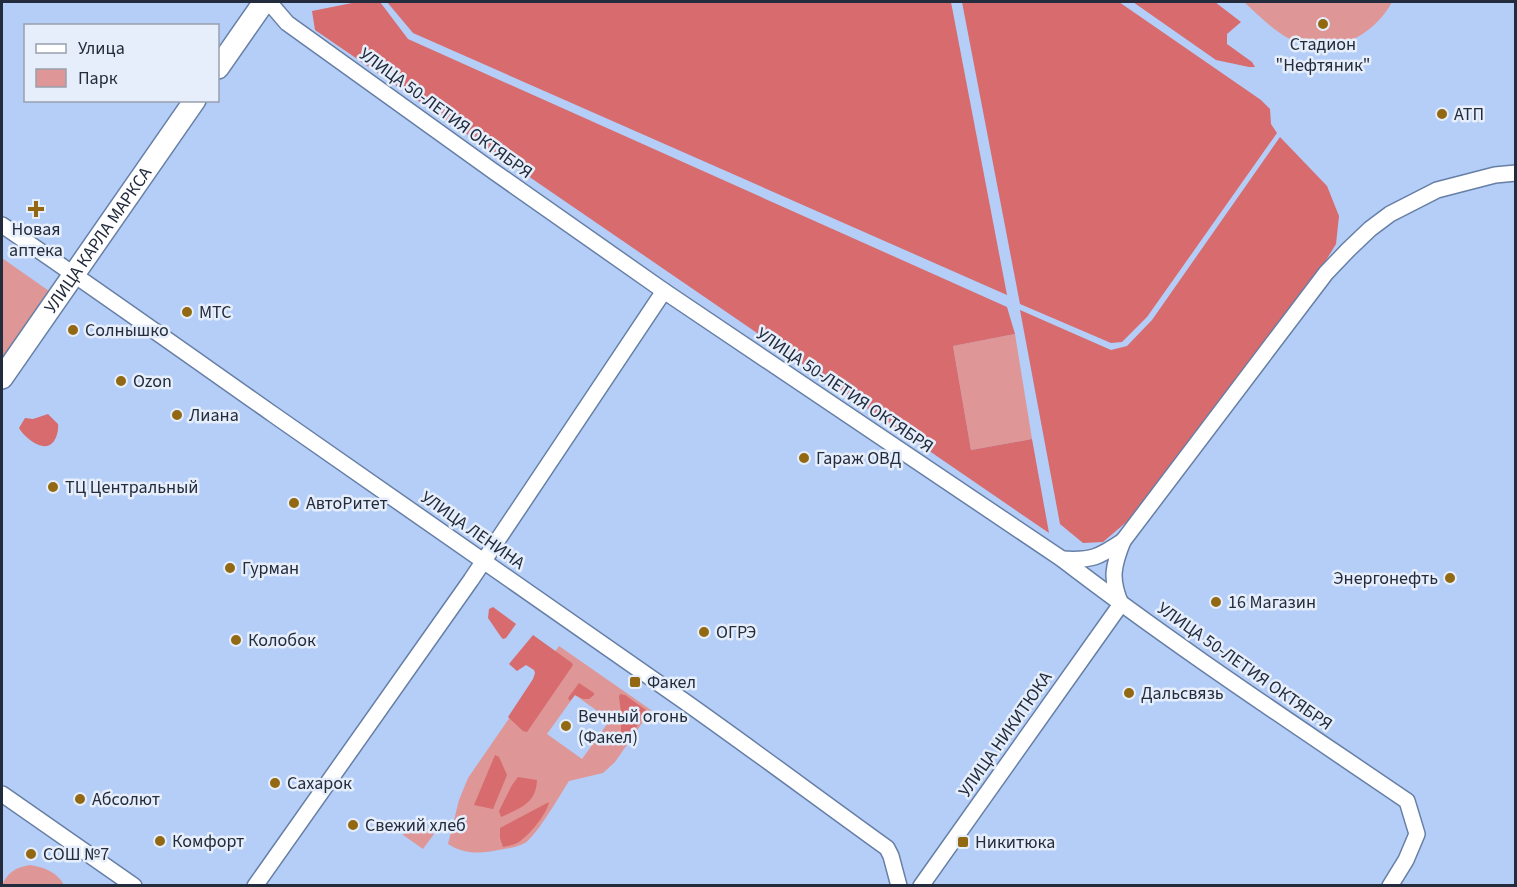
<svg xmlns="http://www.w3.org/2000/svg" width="1517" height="887" font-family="'Source Sans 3',sans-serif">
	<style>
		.green { fill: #de9796; fill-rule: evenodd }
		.forest { fill: #d76b6d }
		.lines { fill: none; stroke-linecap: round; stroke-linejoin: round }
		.street-casing { stroke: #677fa5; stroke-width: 18 }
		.secondary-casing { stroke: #677fa5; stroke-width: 24 }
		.street { stroke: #fff; stroke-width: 15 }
		.secondary { stroke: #fff; stroke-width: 21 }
		.poi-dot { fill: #926912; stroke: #e6eefb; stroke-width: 2 }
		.labels { text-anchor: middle; stroke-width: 5; stroke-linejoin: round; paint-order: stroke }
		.poi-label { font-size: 18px; fill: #232c3c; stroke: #e6eefb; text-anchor: start }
		.street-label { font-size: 18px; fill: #232c3c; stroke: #e6eefb }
	</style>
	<rect width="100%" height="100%" fill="#b4cef8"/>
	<!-- green -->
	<g class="green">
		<path d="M 1244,2 L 1392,2 C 1372,39 1326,60 1286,37 C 1271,28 1257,14 1244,2 Z"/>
		<path d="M 2,258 L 49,291 L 2,358 Z"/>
		<path d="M 1015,334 L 1032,439 L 971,450 L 953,346 Z"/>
		<path d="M 559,646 L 651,710 L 615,762 L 603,773 L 569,781 C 560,795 537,835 525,843 C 516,848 503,849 493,851 C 476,854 462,853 448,844 L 459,800 L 468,778 ZM 575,695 L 610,720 L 582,759 L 547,734 Z"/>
		<path d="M 413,820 L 434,834 L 423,849 L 403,835 Z"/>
		<path d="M 30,865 C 44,867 57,872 64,885 L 2,885 C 8,872 16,867 30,865 Z"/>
	</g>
	<!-- forest -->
	<g class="forest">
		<path d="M 357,2 L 380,2 L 408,39 L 1007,307 L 1015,334 L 953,346 L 971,450 L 1032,439 L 1049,533 L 315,30 L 312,11 Z"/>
		<path d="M 387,2 L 951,2 L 1007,295 L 413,33 Z"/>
		<path d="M 962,2 L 1119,2 L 1261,100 L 1270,109 L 1271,124 L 1277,133 L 1147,317 L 1122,342 L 1111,343 L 1020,304 Z"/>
		<path d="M 1133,2 L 1215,2 L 1241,22 L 1227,34 L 1227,44 L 1252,62 L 1255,67 L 1249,67 L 1216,60 Z"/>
		<path d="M 1280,137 L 1327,186 L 1339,216 L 1336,244 L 1314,280 L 1130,519 L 1103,542 L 1083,543 L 1060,524 L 1020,310 L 1111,350 L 1127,346 L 1152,320 Z"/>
		<path d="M 48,414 L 58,424 C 59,432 55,448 43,446 C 34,445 23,435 19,428 L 25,418 L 33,419 Z"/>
		<path d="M 493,607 L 516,624 L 506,638 L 503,639 L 501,637 L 488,618 L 489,609 Z"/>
		<path d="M 533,635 L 572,663 L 573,665 L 527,732 L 523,731 L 508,717 L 533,679 L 535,673 L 534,670 L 526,665 L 517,671 L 509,664 Z"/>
		<path d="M 579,683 L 594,693 L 594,695 L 589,699 L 583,699 L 575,695 L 570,701 L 568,698 Z"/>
		<path d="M 620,694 L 625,695 L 646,710 L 644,716 L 628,739 L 624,740 L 621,735 L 621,712 L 619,697 Z"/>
		<path d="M 495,755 L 499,757 L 507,775 L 493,809 L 474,805 Z"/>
		<path d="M 518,777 L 537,780 C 536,804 520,808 501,817 L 499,811 L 512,785 Z"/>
		<path d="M 549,802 C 547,814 528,837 517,843 C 513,845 508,846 503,847 L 500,838 L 500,828 Z"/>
	</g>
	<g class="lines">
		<!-- street casing -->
		<g class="street-casing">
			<g id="street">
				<path d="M 269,2 L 287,23 L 493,171 L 664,291 L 1062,559 C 1174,645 1291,722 1407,801 L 1417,834 L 1406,860 L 1390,886"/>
				<path d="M 2,225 C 93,287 183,351 274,415 C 410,511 547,606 684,701 C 752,749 819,799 887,848 L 891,856 L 899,886"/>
				<path d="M 1062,559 C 1092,561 1099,557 1123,541"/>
				<path d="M 1121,604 C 1110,579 1113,566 1123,541 L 1326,273 L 1348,250 L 1370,229 L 1390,214 L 1437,190 L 1495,175 L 1516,173"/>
				<path d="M 2,794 L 134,886"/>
				<path d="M 255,886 L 471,580 L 664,291"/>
				<path d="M 921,886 L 1121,604"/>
			</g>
		</g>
		<!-- secondary casing -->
		<g class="secondary-casing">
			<g id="secondary">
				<path d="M 218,68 L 264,2"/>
				<path id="s1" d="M 2,378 L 195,100"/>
			</g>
		</g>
		<!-- street -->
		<use href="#street" class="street"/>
		<!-- secondary -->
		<use href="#secondary" class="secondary"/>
	</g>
	<!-- markers -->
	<g class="poi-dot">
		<circle cx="1323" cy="24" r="6"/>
		<circle cx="1442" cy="114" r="6"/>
		<path d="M33 200h6v6h6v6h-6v6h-6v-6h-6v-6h6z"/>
		<circle cx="187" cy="312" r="6"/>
		<circle cx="73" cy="330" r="6"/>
		<circle cx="121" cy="381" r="6"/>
		<circle cx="177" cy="415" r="6"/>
		<circle cx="804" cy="458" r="6"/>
		<circle cx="53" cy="487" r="6"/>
		<circle cx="294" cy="503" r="6"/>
		<circle cx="230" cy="568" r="6"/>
		<circle cx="1450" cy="578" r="6"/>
		<circle cx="1216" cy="602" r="6"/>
		<circle cx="704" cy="632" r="6"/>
		<circle cx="236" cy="640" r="6"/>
		<rect x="629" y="676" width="12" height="12" rx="3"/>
		<circle cx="1129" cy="693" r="6"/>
		<circle cx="566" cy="726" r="6"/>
		<circle cx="275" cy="783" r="6"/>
		<circle cx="80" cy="799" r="6"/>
		<circle cx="353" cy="825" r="6"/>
		<circle cx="160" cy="841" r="6"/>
		<rect x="957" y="836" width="12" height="12" rx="3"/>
		<circle cx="31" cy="854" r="6"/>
	</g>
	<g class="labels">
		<!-- poi labels -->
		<g class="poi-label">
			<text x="1323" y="50" text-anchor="middle">Стадион<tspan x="1323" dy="21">"Нефтяник"</tspan></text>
			<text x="1454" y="120">АТП</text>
			<text x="36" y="235" text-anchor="middle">Новая<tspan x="36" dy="21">аптека</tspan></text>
			<text x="199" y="318">МТС</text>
			<text x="85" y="336">Солнышко</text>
			<text x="133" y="387">Ozon</text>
			<text x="189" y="421">Лиана</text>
			<text x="816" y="464">Гараж ОВД</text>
			<text x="65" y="493">ТЦ Центральный</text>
			<text x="306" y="509">АвтоРитет</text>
			<text x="242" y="574">Гурман</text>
			<text x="1438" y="584" text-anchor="end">Энергонефть</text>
			<text x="1228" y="608">16 Магазин</text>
			<text x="716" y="638">ОГРЭ</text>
			<text x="248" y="646">Колобок</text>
			<text x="647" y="688">Факел</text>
			<text x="1141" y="699">Дальсвязь</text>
			<text x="578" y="722">Вечный огонь<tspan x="578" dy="21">(Факел)</tspan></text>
			<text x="287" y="789">Сахарок</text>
			<text x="92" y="805">Абсолют</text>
			<text x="365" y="831">Свежий хлеб</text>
			<text x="172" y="847">Комфорт</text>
			<text x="975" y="848">Никитюка</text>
			<text x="43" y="860">СОШ №7</text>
		</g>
		<!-- street labels -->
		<g class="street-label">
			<text transform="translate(446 113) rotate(36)" y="6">УЛИЦА 50-ЛЕТИЯ ОКТЯБРЯ</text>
			<text dy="6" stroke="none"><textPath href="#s1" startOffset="168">УЛИЦА КАРЛА МАРКСА</textPath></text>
			<text transform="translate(845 390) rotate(34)" y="6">УЛИЦА 50-ЛЕТИЯ ОКТЯБРЯ</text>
			<text transform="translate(473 530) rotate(35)" y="6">УЛИЦА ЛЕНИНА</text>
			<text transform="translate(1245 666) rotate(35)" y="6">УЛИЦА 50-ЛЕТИЯ ОКТЯБРЯ</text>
			<text transform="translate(1005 734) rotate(-55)" y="6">УЛИЦА НИКИТЮКА</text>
		</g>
	</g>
	<!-- border -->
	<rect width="1517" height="887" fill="none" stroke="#232c3c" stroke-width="6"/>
	<!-- legend -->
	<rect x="24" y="24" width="195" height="78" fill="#e6eefb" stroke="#98a0af" stroke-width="1.5"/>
	<rect x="36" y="44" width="30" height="9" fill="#ffffff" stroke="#98a0af" stroke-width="1.5"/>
	<text x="78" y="54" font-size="18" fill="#232c3c">Улица</text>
	<rect x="36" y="69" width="30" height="18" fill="#de9796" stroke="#98a0af" stroke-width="1.5"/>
	<text x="78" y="84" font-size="18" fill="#232c3c">Парк</text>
</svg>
